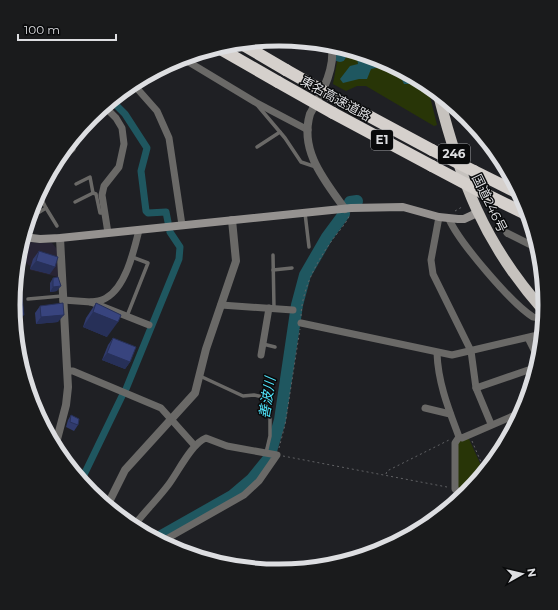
<svg xmlns="http://www.w3.org/2000/svg" width="558" height="610" font-family="Montserrat,'Noto Sans JP',sans-serif">
	<style>
		.commercial { fill: #282434 }
		.green { fill: #283507 }
		.water { fill: #1f5760 }
		.lines { fill: none; stroke-linecap: round; stroke-linejoin: round }
		.canal { stroke: #1f5760; stroke-width: 7 }
		.river { stroke: #1f5760; stroke-width: 12 }
		.path { stroke: #616265; stroke-width: 1; stroke-dasharray: 2 3; stroke-linecap: butt }
		.service { stroke: #6a6967; stroke-width: 3.5 }
		.minor { stroke: #6a6967; stroke-width: 7 }
		.tertiary { stroke: #6a6967; stroke-width: 8 }
		.secondary { stroke: #959290; stroke-width: 8 }
		.trunk { stroke: #c6c2be; stroke-width: 11 }
		.motorway { stroke: #d5d0cc; stroke-width: 12 }
		.motorway-bridge { stroke: #d5d0cc; stroke-width: 12 }
		.wall { fill: #303a6c }
		.shaded-wall { fill: #273058 }
		.building { fill: #38447e; stroke: #273058 }
		.labels { text-anchor: middle; stroke-width: 3; stroke-linejoin: round; paint-order: stroke }
		.shield { fill: #090a0b; stroke: #9d9ea1; stroke-width: 1 }
		.shield-label { font-size: 12px; font-weight: bold; fill: #dddee1 }
		.street-label { font-size: 13px; fill: #dddee1; stroke: #090a0b }
		.water-label { font-size: 14px; font-style: italic; fill: #51e7fe; stroke: #090a0b }
		.rim { fill: none; stroke: #dddee1; stroke-width: 5 }
	</style>
	<rect width="100%" height="100%" fill="#1f2024"/>
	<!-- commercial -->
	<path class="commercial" d="M 21,242 L 52,243 L 57,249 L 58,277 L 30,270 L 30,266 L 18,257 Z"/>
	<!-- green -->
	<g class="green">
		<path d="M 337,46 L 381,59 L 427,84 L 437,125 L 434,126 L 366,86 L 357,86 L 346,91 L 333,84 L 337,62 Z"/>
		<path d="M 465,439 L 469,439 L 484,472 L 464,495 L 457,488 L 458,441 Z"/>
	</g>
	<!-- water -->
	<path class="water" d="M 356,52 L 381,59 L 408,74 L 411,84 L 404,84 L 396,68 L 385,66 L 371,69 L 367,79 L 359,79 L 343,83 L 340,79 L 350,66 L 358,64 Z"/>
	<g class="lines">
		<!-- canal -->
		<g class="canal">
			<path d="M 113,102 L 125,114 L 147,148 L 141,171 L 146,211 L 148,213 L 166,212 L 168,222"/>
			<path d="M 126,389 L 179,259 L 180,247 L 170,232"/>
			<path d="M 81,481 L 123,394"/>
		</g>
		<!-- river -->
		<g class="river">
			<path d="M 340,47 L 340,56"/>
			<path d="M 350,202 L 357,201"/>
			<path d="M 156,539 L 232,496 L 252,479 L 269,458 L 280,420 L 297,305 L 305,275 L 327,237 L 344,214"/>
		</g>
		<!-- path -->
		<g class="path">
			<path d="M 455,211 L 462,207"/>
			<path d="M 301,316 C 302,288 317,261 333,239 C 338,232 346,224 349,216"/>
			<path d="M 472,441 L 481,462"/>
			<path d="M 279,448 L 285,425 L 300,329"/>
			<path d="M 283,456 L 447,487"/>
			<path d="M 386,474 L 387,471 L 449,440"/>
		</g>
		<!-- service -->
		<g class="service">
			<path d="M 258,106 L 285,138 L 301,162 L 316,167"/>
			<path d="M 257,147 L 280,132"/>
			<path d="M 76,184 L 90,177 L 93,193"/>
			<path d="M 40,196 L 46,208"/>
			<path d="M 75,202 L 93,193 L 96,194 L 100,213 L 104,213"/>
			<path d="M 305,213 L 309,247"/>
			<path d="M 27,236 L 33,216 L 46,208 L 57,226"/>
			<path d="M 273,255 L 274,308"/>
			<path d="M 273,270 L 292,268"/>
			<path d="M 28,299 L 62,296"/>
			<path d="M 127,316 L 148,263 L 132,257"/>
			<path d="M 263,344 L 275,347"/>
			<path d="M 200,376 L 243,396 L 254,395 L 263,397 L 266,400 L 270,418 L 270,436 L 266,453"/>
		</g>
		<!-- minor -->
		<g class="minor">
			<path d="M 182,58 L 255,102 L 308,130"/>
			<path d="M 112,100 L 134,85 L 157,111 L 169,138 L 182,225"/>
			<path d="M 104,106 L 116,118 L 122,128 L 124,144 L 119,167 L 104,186 L 102,195 L 108,233"/>
			<path d="M 57,159 L 62,158 L 72,149"/>
			<path d="M 439,217 L 431,260 L 433,274 L 471,351 L 476,388 L 491,424"/>
			<path d="M 449,219 C 459,242 511,303 533,317 C 536,318 539,318 542,318 L 544,316"/>
			<path d="M 507,233 L 539,249"/>
			<path d="M 63,300 L 91,302 L 149,325"/>
			<path d="M 91,302 C 96,301 102,301 106,298 C 126,287 134,250 139,230"/>
			<path d="M 221,305 L 293,310"/>
			<path d="M 301,323 L 452,355 L 542,334"/>
			<path d="M 528,338 L 539,360"/>
			<path d="M 437,353 C 438,383 449,410 459,437"/>
			<path d="M 261,355 L 269,308"/>
			<path d="M 68,371 L 73,371 L 161,408 L 195,446"/>
			<path d="M 476,388 L 537,367"/>
			<path d="M 425,408 L 450,414"/>
			<path d="M 485,471 L 484,467 L 491,464"/>
			<path d="M 463,496 L 455,489 L 455,443 L 459,437 L 462,438 L 522,412"/>
			<path d="M 133,527 C 144,512 158,499 169,484 C 178,472 192,443 206,438 L 227,446 L 277,455 L 259,481 L 244,495 L 161,542"/>
		</g>
		<!-- tertiary -->
		<g class="tertiary">
			<path d="M 332,44 C 335,71 322,92 310,114 C 299,151 325,181 345,209"/>
			<path d="M 55,447 L 66,405 L 68,387 L 60,238"/>
			<path d="M 107,506 L 125,470 L 195,393 L 206,349 L 236,261 L 232,220"/>
		</g>
		<!-- secondary -->
		<path class="secondary" d="M 23,237 L 40,239 L 60,238 L 351,208 L 403,207 L 439,217 L 458,219 L 464,219 L 477,213"/>
		<!-- trunk -->
		<path class="trunk" d="M 438,93 C 460,180 484,244 544,311"/>
		<!-- motorway -->
		<g class="motorway">
			<path d="M 240,43 L 286,70"/>
			<path d="M 217,47 L 278,82"/>
			<path d="M 339,100 L 432,150"/>
			<path d="M 333,113 L 432,166"/>
			<path d="M 474,171 L 520,194"/>
			<path d="M 483,193 L 528,215"/>
		</g>
		<!-- motorway-bridge -->
		<g class="motorway-bridge">
			<path d="M 286,70 L 339,100"/>
			<path d="M 278,82 L 333,113"/>
			<path d="M 432,150 L 474,171"/>
			<path d="M 432,166 L 483,193"/>
		</g>
	</g>
	<!-- wall -->
	<g class="wall">
		<path d="M 39,251 L 50,274 L 30,269 L 33,259 Z"/>
		<path d="M 53,278 L 57,291 L 50,292 L 50,283 Z"/>
		<path d="M 96,303 L 107,337 L 83,327 L 86,318 Z"/>
		<path d="M 40,306 L 58,322 L 36,324 L 35,313 Z"/>
		<path d="M 542,336 L 540,351 L 536,342 L 539,337 Z"/>
		<path d="M 113,338 L 130,362 L 125,369 L 102,360 L 108,345 Z"/>
		<path d="M 71,415 L 78,425 L 74,431 L 66,427 L 68,420 Z"/>
	</g>
	<!-- shaded-wall -->
	<g class="shaded-wall">
		<path d="M 36,261 L 55,267 L 50,274 L 30,269 Z"/>
		<path d="M 61,286 L 57,291 L 50,292 L 53,287 Z"/>
		<path d="M 93,312 L 118,322 L 107,337 L 83,327 Z"/>
		<path d="M 14,315 L 24,315 L 18,322 L 15,322 Z"/>
		<path d="M 64,315 L 58,322 L 36,324 L 41,317 Z"/>
		<path d="M 107,353 L 130,362 L 125,369 L 102,360 Z"/>
	</g>
	<!-- building -->
	<g class="building">
		<path d="M 39,251 L 58,257 L 55,267 L 36,261 Z"/>
		<path d="M 58,277 L 61,286 L 53,287 L 53,278 Z"/>
		<path d="M 15,288 L 21,288 L 24,315 L 14,315 L 13,305 Z"/>
		<path d="M 63,303 L 64,315 L 41,317 L 40,306 Z"/>
		<path d="M 96,303 L 121,315 L 118,322 L 93,312 Z"/>
		<path d="M 542,336 L 541,341 L 539,337 Z"/>
		<path d="M 113,338 L 136,347 L 130,362 L 107,353 Z"/>
		<path d="M 71,415 L 79,419 L 78,425 L 70,422 Z"/>
	</g>
	<g class="labels">
		<!-- shield labels -->
		<g class="shield">
			<rect x="371" y="130" width="22" height="20" rx="3"/>
			<rect x="438" y="144" width="32" height="20" rx="3"/>
		</g>
		<g class="shield-label">
			<text x="382" y="144">E1</text>
			<text x="454" y="158">246</text>
		</g>
		<!-- street labels -->
		<g class="street-label">
			<text transform="translate(336 98) rotate(29)" y="5">東名高速道路</text>
			<text transform="translate(490 203) rotate(64)" y="5">国道246号</text>
		</g>
		<!-- water labels -->
		<g class="water-label">
			<text transform="translate(267 398) rotate(-81)" y="5">善波川</text>
		</g>
	</g>
	<!-- crop -->
	<path d="M0 0H558V610H0ZM20 305a259 259 0 1 1 518 0a259 259 0 1 1-518 0Z" fill="#1a1b1c" fill-rule="evenodd"/>
	<path class="rim" d="M20 305a259 259 0 1 1 518 0a259 259 0 1 1-518 0Z"/>
	<!-- north arrow -->
	<g transform="translate(522 574) rotate(82)" stroke="#090a0b" stroke-width="3" paint-order="stroke">
	<path d="M0-3L7 15L0 10L-7 15Z" fill="#dddee1"/>
	<text y="-6" font-size="11" font-weight="bold" text-anchor="middle" fill="#dddee1">N</text>
	</g>
	<!-- scale -->
	<path d="M18 34v6h98v-6" fill="none" stroke="#dddee1" stroke-width="2"/>
	<text x="24" y="34" font-size="12" fill="#dddee1" stroke="#090a0b" stroke-width="3" paint-order="stroke">100 m</text>
</svg>
